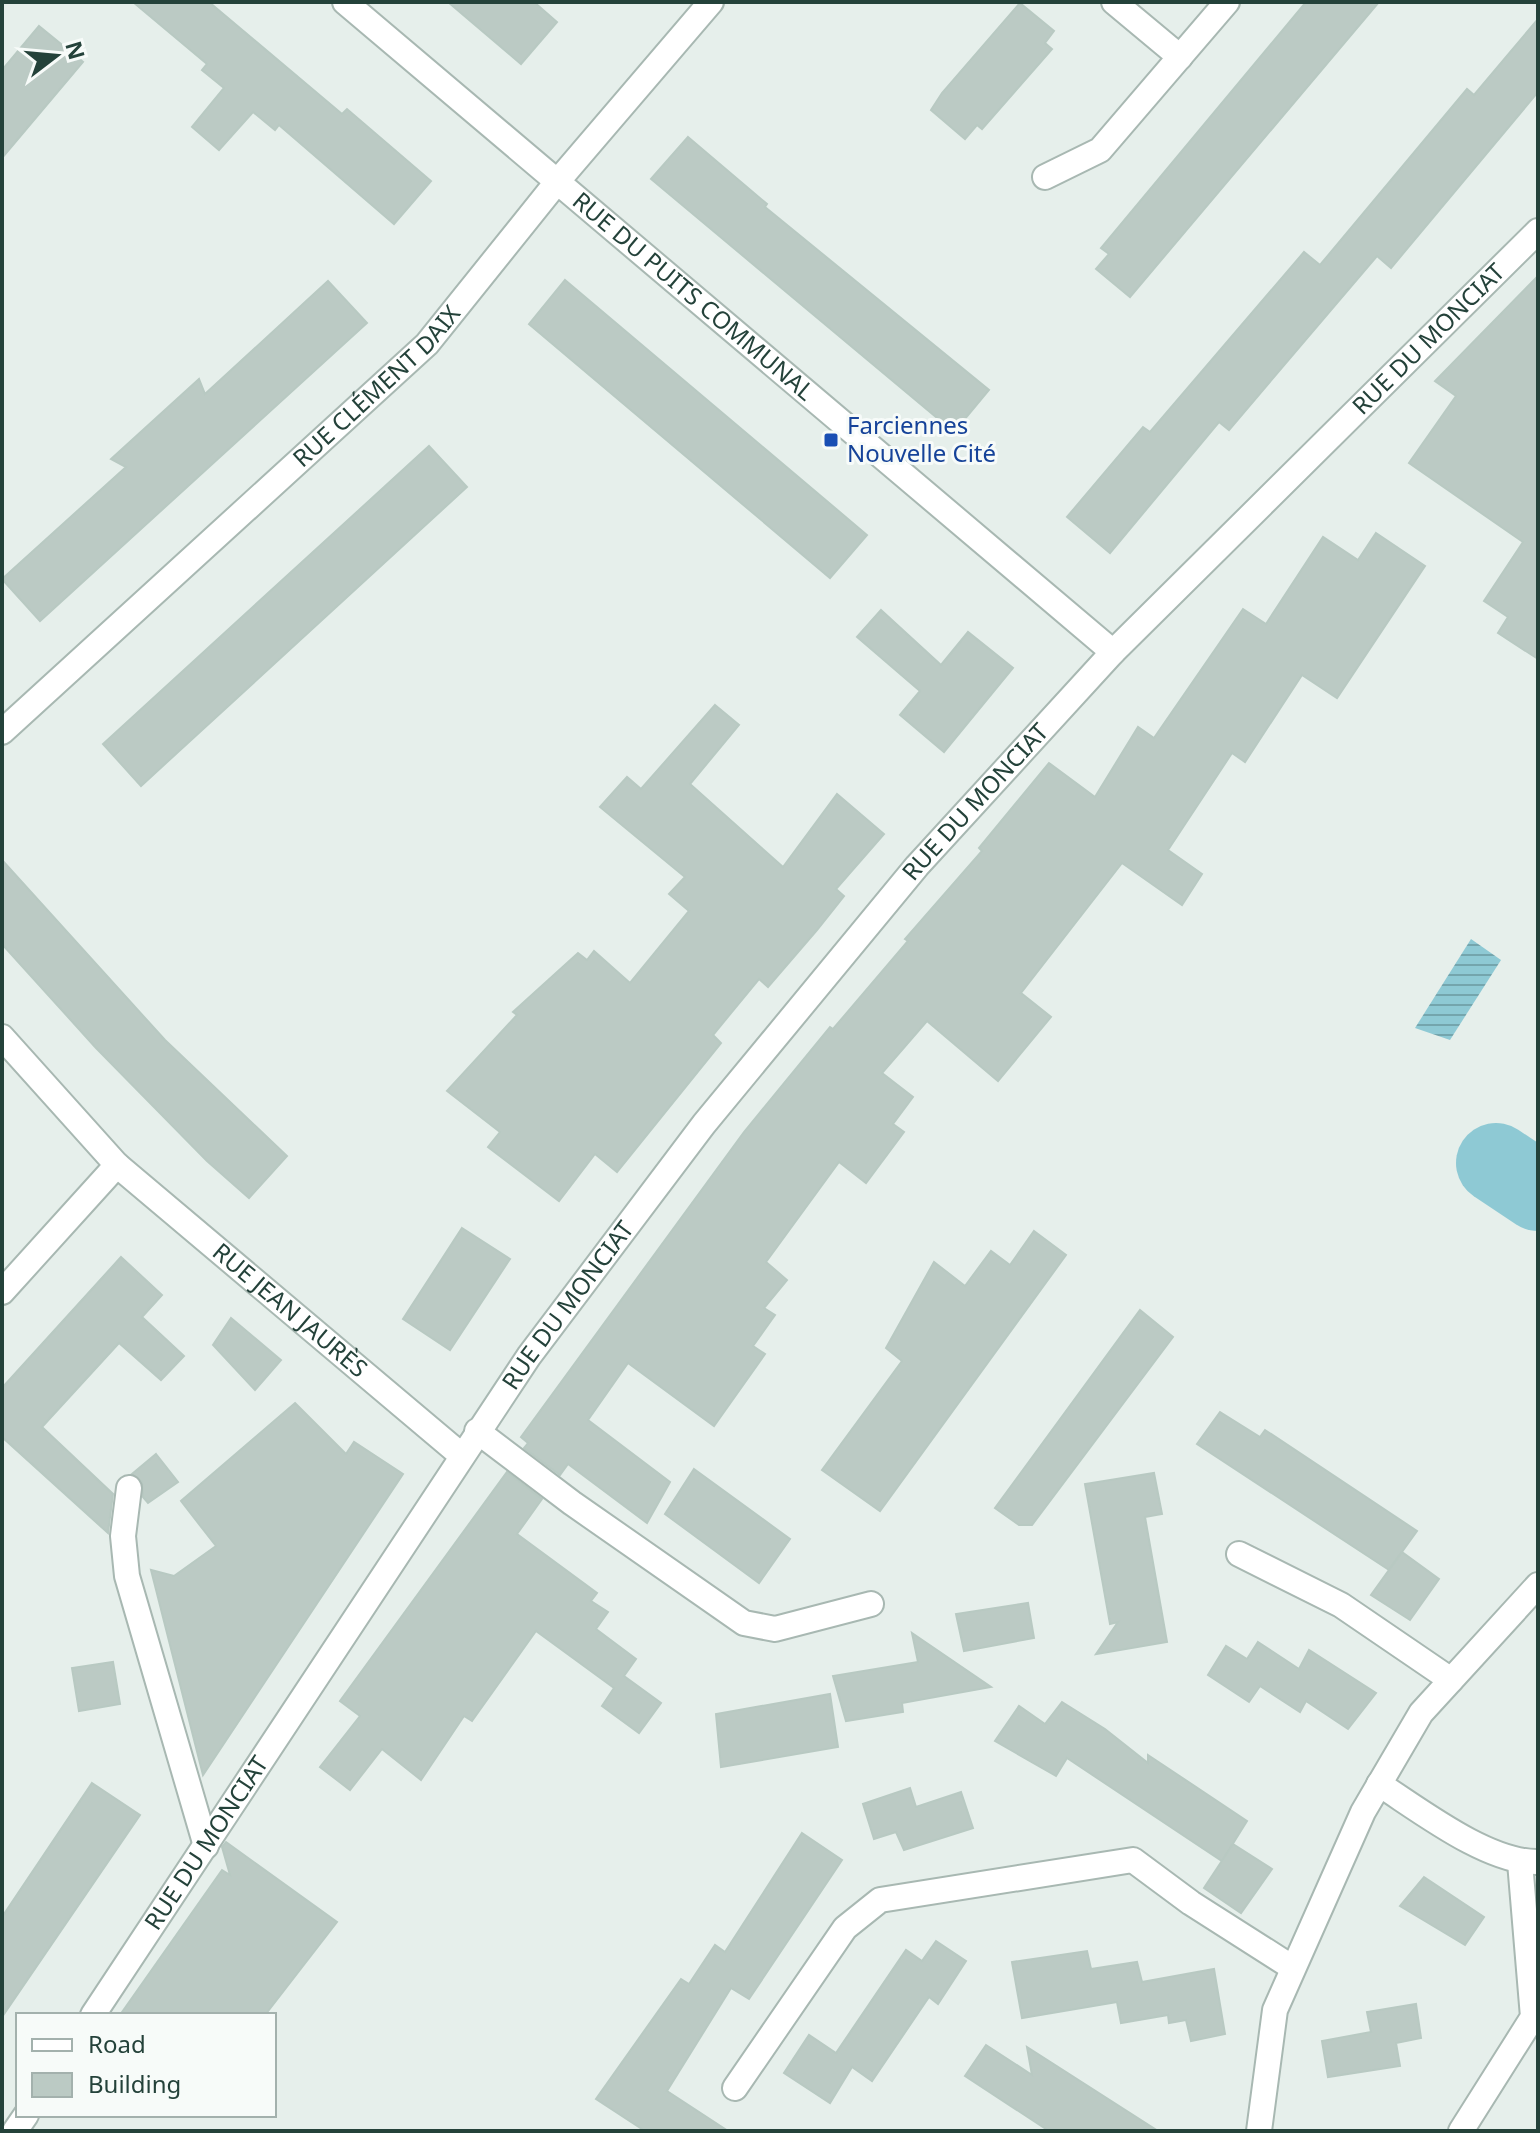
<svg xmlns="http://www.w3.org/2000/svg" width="1540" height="2133" font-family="'Noto Sans',sans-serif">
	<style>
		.water { fill: url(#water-rules) }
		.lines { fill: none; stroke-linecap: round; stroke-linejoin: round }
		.river { stroke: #8ec9d4; stroke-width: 80 }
		.building { fill: #bbcac4; stroke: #b8c9c2; stroke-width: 2 }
		.minor-casing { stroke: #a8b8b2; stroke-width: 28 }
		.minor { stroke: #fff; stroke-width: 24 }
		.transit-dot { fill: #1a4fb4; stroke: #f7fbf9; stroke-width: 3 }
		.labels { text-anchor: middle; stroke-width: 6; stroke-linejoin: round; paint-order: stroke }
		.street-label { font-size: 24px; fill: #24423a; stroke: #f7fbf9 }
		.transit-label { font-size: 24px; fill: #164399; stroke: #f7fbf9; text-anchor: start }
	</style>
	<defs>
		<pattern id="water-rules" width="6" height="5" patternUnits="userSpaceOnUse" patternTransform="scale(2)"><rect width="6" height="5" fill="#8ec9d4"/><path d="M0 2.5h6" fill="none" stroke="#74a5ad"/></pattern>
	</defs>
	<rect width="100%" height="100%" fill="#e6efeb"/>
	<!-- water -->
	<path class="water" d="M 1471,939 L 1501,960 L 1450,1040 L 1415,1028 Z"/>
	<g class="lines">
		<!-- river -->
		<path class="river" d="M 1496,1163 L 1538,1191"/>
	</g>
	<!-- building -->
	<g class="building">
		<path d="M 133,2 L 209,2 L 342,114 L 347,109 L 431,181 L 394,224 L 279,125 L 275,130 L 253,112 L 219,150 L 192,127 L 224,88 L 202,70 L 207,64 Z"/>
		<path d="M 448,2 L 534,2 L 557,22 L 521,64 Z"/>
		<path d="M 1306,2 L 1379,2 L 1130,297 L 1096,269 L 1109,254 L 1101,248 Z"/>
		<path d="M 1020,3 L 1054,31 L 1045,43 L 1052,49 L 982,129 L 977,125 L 965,139 L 931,110 L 942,93 Z"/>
		<path d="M 1538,19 L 1538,92 L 1391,268 L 1377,256 L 1229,430 L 1219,422 L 1110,553 L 1067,517 L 1143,427 L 1150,432 L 1304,252 L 1320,265 L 1467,89 L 1474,95 Z"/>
		<path d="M 39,26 L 83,62 L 2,158 L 2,70 Z"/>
		<path d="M 688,137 L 767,204 L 765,207 L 989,390 L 954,432 L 651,179 Z"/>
		<path d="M 1538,276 L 1538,659 L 1498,633 L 1508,617 L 1484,601 L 1523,542 L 1409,463 L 1456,396 L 1435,381 Z"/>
		<path d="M 565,280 L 867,535 L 830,578 L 529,324 Z"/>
		<path d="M 328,281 L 367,323 L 40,621 L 2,579 L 126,467 L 111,459 L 199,379 L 205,394 Z"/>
		<path d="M 429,446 L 467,487 L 141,786 L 103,744 Z"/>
		<path d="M 1376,533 L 1425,566 L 1337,698 L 1302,675 L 1245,762 L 1232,753 L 1168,850 L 1202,874 L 1182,905 L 1122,863 L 1021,993 L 1051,1017 L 998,1081 L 927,1021 L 882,1073 L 913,1097 L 893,1124 L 904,1132 L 866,1183 L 839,1162 L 766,1262 L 787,1280 L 764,1308 L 775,1315 L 753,1346 L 765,1354 L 714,1426 L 628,1363 L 588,1420 L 670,1482 L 647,1523 L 568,1464 L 560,1475 L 524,1448 L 528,1443 L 521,1437 L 744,1132 L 830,1027 L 833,1029 L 908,941 L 905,939 L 982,851 L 979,848 L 1049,763 L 1095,797 L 1138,727 L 1154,738 L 1243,609 L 1266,624 L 1323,537 L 1358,560 Z"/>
		<path d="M 881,610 L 941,665 L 968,632 L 1013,668 L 944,752 L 900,715 L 920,691 L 857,637 Z"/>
		<path d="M 715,705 L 739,725 L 690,784 L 783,867 L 837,794 L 884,834 L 836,889 L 844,896 L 817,930 L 768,987 L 759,979 L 713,1035 L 721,1043 L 617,1172 L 595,1154 L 559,1201 L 488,1147 L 500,1132 L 447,1091 L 517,1015 L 513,1012 L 578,953 L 587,960 L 594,951 L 630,983 L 689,911 L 669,894 L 685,877 L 600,807 L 627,777 L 641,789 Z"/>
		<path d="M 2,860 L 165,1040 L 287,1156 L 249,1198 L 207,1161 L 96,1048 L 2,944 Z"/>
		<path d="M 462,1228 L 510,1259 L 450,1350 L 403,1319 Z"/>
		<path d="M 1034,1231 L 1066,1255 L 880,1511 L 822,1470 L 902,1361 L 886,1348 L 934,1262 L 965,1286 L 991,1251 L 1010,1265 Z"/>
		<path d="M 121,1257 L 162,1295 L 142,1317 L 184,1356 L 161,1380 L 119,1343 L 42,1427 L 113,1494 L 108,1533 L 2,1437 L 2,1388 Z"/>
		<path d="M 1140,1310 L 1173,1337 L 1032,1525 L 1019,1525 L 995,1508 Z"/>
		<path d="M 231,1318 L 281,1360 L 255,1390 L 213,1345 Z"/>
		<path d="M 295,1403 L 346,1454 L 354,1442 L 403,1474 L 203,1775 L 151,1570 L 174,1576 L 216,1546 L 181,1501 Z"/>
		<path d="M 1220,1412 L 1260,1437 L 1265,1430 L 1417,1531 L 1389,1570 L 1197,1444 Z"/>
		<path d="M 156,1454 L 178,1482 L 148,1503 L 143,1497 L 142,1482 L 132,1474 Z"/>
		<path d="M 694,1469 L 790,1539 L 759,1583 L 665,1514 Z"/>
		<path d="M 507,1472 L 542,1499 L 517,1534 L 597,1593 L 591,1601 L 608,1612 L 596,1629 L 636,1659 L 624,1676 L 661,1703 L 639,1733 L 602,1706 L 614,1688 L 536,1631 L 472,1721 L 464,1716 L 421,1780 L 382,1749 L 350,1790 L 320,1767 L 360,1716 L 340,1701 Z"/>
		<path d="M 1154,1473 L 1162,1514 L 1145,1517 L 1167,1642 L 1096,1654 L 1118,1622 L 1110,1624 L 1085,1484 Z"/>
		<path d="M 1402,1552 L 1439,1579 L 1410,1620 L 1371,1595 Z"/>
		<path d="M 1028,1603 L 1034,1638 L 964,1651 L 956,1614 Z"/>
		<path d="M 912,1633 L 991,1687 L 902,1703 L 903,1712 L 846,1721 L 833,1676 L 918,1662 Z"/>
		<path d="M 1258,1642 L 1299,1669 L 1309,1650 L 1376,1693 L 1348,1729 L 1306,1701 L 1300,1712 L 1260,1686 L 1249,1702 L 1208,1675 L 1226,1646 L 1247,1659 Z"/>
		<path d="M 113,1662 L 120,1704 L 79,1711 L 72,1668 Z"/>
		<path d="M 830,1694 L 838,1747 L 721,1767 L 716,1714 Z"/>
		<path d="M 1062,1702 L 1105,1729 L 1148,1763 L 1148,1755 L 1247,1821 L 1222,1861 L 1067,1758 L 1056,1776 L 995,1741 L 1019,1706 L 1045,1724 Z"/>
		<path d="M 92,1783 L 140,1815 L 2,2017 L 2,1917 Z"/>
		<path d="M 910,1788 L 916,1807 L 961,1792 L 973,1828 L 904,1850 L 896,1832 L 874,1839 L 863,1804 Z"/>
		<path d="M 802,1833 L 842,1860 L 749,1999 L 731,1988 L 667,2091 L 728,2131 L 645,2131 L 596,2099 L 681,1979 L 689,1984 L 715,1945 L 725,1952 Z"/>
		<path d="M 226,1842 L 337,1922 L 265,2015 L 120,2015 L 222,1870 L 230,1875 L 222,1847 Z"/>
		<path d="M 1233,1844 L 1272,1869 L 1241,1913 L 1204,1888 Z"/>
		<path d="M 1424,1877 L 1484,1917 L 1465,1945 L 1400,1906 Z"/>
		<path d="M 936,1941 L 966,1961 L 938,2004 L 929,1997 L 872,2081 L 852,2067 L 830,2103 L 784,2073 L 809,2035 L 836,2053 L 906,1950 L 922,1961 Z"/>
		<path d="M 1087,1951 L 1091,1969 L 1137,1962 L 1142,1982 L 1214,1969 L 1225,2034 L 1191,2041 L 1186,2020 L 1169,2023 L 1168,2015 L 1121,2023 L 1117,2002 L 1022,2018 L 1012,1962 Z"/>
		<path d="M 1416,2004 L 1421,2038 L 1396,2043 L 1400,2066 L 1328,2077 L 1322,2041 L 1371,2032 L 1367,2012 Z"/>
		<path d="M 986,2045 L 1032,2075 L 1027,2047 L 1158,2131 L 1049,2131 L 965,2076 Z"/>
	</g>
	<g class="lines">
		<!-- minor casing -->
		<g class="minor-casing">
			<g id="minor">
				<path id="s1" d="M 345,2 L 1113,652"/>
				<path d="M 1114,2 L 1180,57"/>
				<path d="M 1045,177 L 1100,150 L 1227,2"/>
				<path id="s2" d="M 2,732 L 427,344 L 557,182 L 711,2"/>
				<path id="s3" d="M 2,1037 L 117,1165 L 461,1455"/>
				<path d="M 2,1292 L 117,1165"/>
				<path d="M 477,1431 L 572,1503 L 744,1623 L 775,1629 L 871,1604"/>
				<path d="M 129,1488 L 123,1536 L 127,1576 L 206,1846"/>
				<path d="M 1239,1554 L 1341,1605 L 1451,1680"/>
				<path d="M 1379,1784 C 1421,1811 1488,1863 1538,1862"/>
				<path id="s4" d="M 93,2015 L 529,1356 L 704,1124 L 917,866 L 1113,652 L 1538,231"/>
				<path d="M 735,2088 L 845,1928 L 880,1900 L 1133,1860 L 1191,1903 L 1293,1968"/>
				<path d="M 15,2131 L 26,2115"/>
				<path d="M 1259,2131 L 1275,2010 L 1363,1812 L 1421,1713 L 1538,1585"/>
				<path d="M 1461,2131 L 1533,2017 L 1520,1862"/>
			</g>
		</g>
		<!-- minor -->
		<use href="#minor" class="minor"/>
	</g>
	<!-- markers -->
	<rect class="transit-dot" x="823" y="432" width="16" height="16" rx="4"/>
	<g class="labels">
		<!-- street labels -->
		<g class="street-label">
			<text dy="8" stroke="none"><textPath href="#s1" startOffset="456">RUE DU PUITS COMMUNAL</textPath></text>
			<text dy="8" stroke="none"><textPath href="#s4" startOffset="2150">RUE DU MONCIAT</textPath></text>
			<text dy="8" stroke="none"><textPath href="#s2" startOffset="510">RUE CLÉMENT DAIX</textPath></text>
			<text dy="8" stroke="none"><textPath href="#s4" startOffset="1502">RUE DU MONCIAT</textPath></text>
			<text dy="8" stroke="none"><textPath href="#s4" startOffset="854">RUE DU MONCIAT</textPath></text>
			<text dy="8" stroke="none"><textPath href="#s3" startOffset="398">RUE JEAN JAURÈS</textPath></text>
			<text dy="8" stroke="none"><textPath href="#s4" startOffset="206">RUE DU MONCIAT</textPath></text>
		</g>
		<!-- transit labels -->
		<g class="transit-label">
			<text x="847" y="434">Farciennes<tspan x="847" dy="28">Nouvelle Cité</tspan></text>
		</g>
	</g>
	<!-- border -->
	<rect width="1540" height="2133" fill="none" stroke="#24423a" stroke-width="8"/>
	<!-- legend -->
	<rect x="16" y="2013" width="260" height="104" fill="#f7fbf9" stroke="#a3b1ad" stroke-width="2"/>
	<rect x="32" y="2039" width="40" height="12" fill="#ffffff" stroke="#a3b1ad" stroke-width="2"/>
	<text x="88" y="2053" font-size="24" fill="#24423a">Road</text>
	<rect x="32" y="2073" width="40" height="24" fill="#bbcac4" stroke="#a3b1ad" stroke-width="2"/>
	<text x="88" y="2093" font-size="24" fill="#24423a">Building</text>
	<!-- north arrow -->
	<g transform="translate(56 56) rotate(74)" stroke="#f7fbf9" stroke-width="6" paint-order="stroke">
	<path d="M0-6L14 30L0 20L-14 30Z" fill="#24423a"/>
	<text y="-12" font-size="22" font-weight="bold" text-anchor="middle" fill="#24423a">N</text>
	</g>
</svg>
